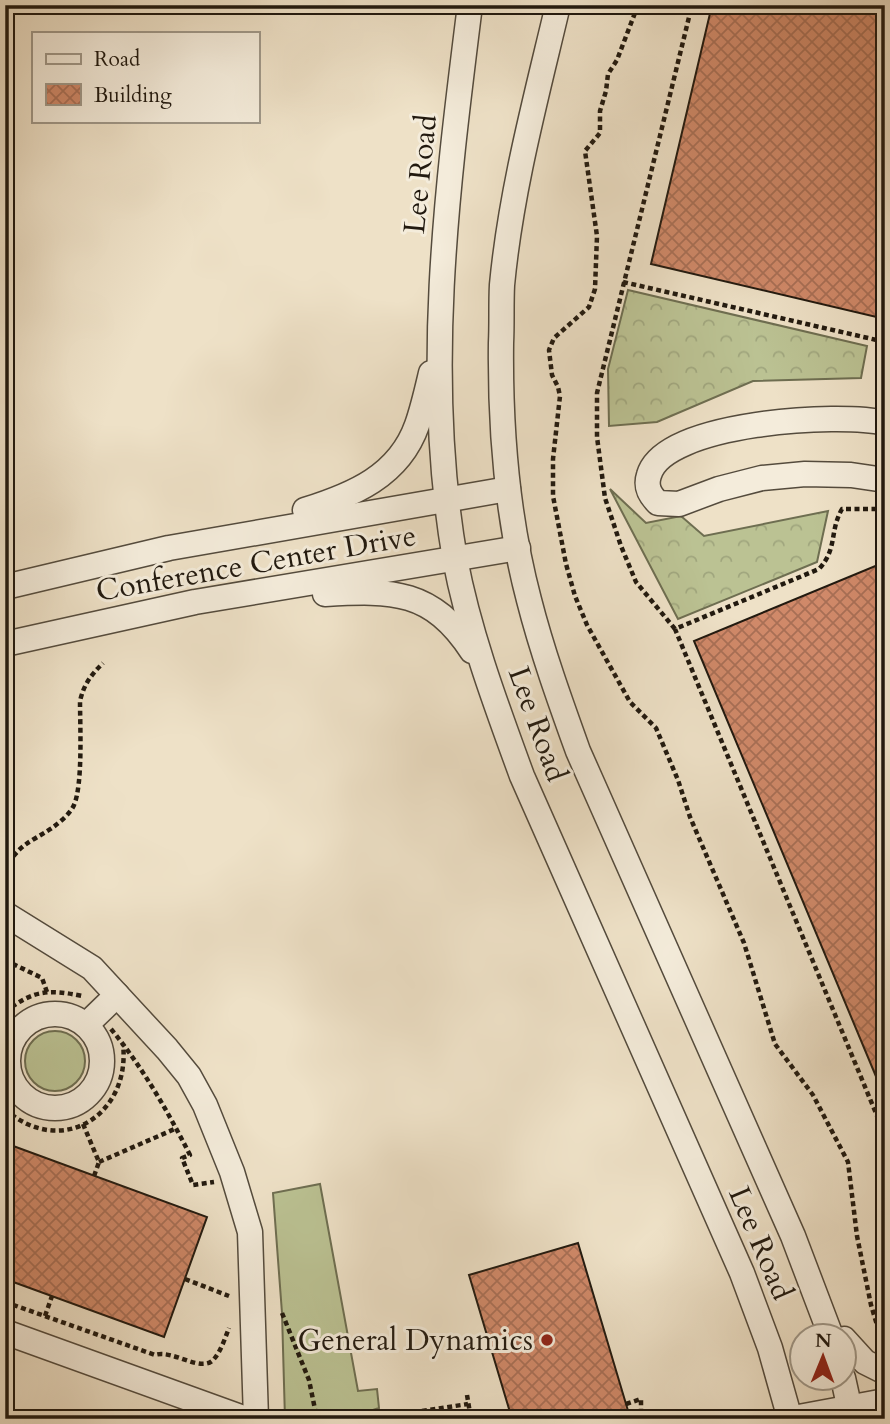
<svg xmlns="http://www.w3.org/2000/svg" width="890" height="1424" font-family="Cardo,serif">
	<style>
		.grass { fill: #bbc293; stroke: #6e6e51; stroke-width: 2 }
		.forest { fill: url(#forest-crowns); stroke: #6e6e51; stroke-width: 2 }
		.building { fill: url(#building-cross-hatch); stroke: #21190f; stroke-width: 2 }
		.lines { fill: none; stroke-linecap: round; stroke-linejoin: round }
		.minor-casing { stroke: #544b3d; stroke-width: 27 }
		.path { stroke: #21190f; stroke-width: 4.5; stroke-dasharray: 5 3.5; stroke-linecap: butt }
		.minor { stroke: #f4ecdb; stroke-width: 24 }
		.poi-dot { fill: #8f2418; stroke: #f4ecdb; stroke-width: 2.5 }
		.labels { text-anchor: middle; stroke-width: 6; stroke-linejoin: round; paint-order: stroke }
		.street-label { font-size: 30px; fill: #21190f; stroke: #f4ecdb }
		.poi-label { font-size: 30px; fill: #21190f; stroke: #f4ecdb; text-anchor: end }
	</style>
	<defs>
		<pattern id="forest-crowns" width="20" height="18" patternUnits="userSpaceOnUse" patternTransform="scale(1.75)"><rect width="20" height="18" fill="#bbc293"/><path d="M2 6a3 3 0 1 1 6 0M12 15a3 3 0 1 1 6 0" fill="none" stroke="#a0a67e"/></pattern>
		<pattern id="building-cross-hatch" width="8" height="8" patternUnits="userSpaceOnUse" patternTransform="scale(1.75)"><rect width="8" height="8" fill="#d08969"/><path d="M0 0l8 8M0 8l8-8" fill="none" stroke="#a86f55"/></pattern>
	</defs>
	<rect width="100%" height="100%" fill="#eee1c7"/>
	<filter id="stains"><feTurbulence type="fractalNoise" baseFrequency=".00286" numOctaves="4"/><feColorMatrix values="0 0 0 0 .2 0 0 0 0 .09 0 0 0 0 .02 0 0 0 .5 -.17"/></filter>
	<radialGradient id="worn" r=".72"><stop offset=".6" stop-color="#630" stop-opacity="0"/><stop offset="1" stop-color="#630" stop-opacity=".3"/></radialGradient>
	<!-- grass -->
	<g class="grass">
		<circle cx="55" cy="1061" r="30"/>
		<path d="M 320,1184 L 358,1391 L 377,1389 L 379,1408 L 364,1413 L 365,1419 L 285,1419 L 282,1313 L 273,1193 Z"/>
	</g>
	<!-- forest -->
	<g class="forest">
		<path d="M 628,290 L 867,346 L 861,378 L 753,381 L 657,422 L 609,426 L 608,369 Z"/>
		<path d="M 610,489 L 646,523 L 681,516 L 704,536 L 828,511 L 817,562 L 678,619 Z"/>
	</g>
	<!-- building -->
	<g class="building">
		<path d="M 712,5 L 885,5 L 885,319 L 651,264 Z"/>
		<path d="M 885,562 L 885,1098 L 694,641 Z"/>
		<path d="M 5,1143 L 207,1217 L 164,1337 L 5,1279 Z"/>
		<path d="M 578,1243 L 629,1414 L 611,1419 L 512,1419 L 469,1275 Z"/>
	</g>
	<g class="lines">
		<!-- minor casing -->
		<g class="minor-casing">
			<g id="minor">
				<path d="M 470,5 C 447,189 423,375 455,559 C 469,633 496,705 522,776 L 742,1273 L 770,1348 L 790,1419"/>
				<path d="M 558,5 C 536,98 511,190 502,285 C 501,304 502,324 501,343 C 500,429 507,517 529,600 C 542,651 560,701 578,751 L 793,1236 L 831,1336"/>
				<path d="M 885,423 C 840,412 664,422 649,475 C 645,487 650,495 658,503 L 679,504 L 719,489 L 762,478 L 805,474 L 851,475 L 885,480"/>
				<path d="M 305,510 C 353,495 399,476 417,425 C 423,408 427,390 431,373"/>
				<path d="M 5,587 L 169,548 L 508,489"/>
				<path d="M 325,594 C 393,590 432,590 472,651"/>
				<path d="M 5,644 L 195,602 L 518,548"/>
				<path d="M 5,914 L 92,968 L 167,1049 L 189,1076 L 205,1105 L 232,1172 L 250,1232 L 256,1419"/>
				<circle cx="55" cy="1061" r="47"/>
				<path d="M 86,1025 L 117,995"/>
				<path d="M 5,1332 L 246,1419"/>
				<path d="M 844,1339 L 865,1362 L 885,1372"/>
				<path d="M 843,1378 L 852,1419"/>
				<path d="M 788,1419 L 885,1401"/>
			</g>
		</g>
		<!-- path -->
		<g class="path">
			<path d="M 638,5 L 617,60 L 608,74 L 606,91 L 600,111 L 600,133 L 585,151 L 597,236 L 595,289 L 589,307 L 554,338 L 549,350 L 552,375 L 558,387 L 560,396 L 553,459 L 553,496 L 566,564 L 575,596 L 587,625 L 630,702 L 656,728 L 678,780 L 690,817 L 744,943 L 775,1044 L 813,1095 L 848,1162 L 857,1236 L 871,1305 L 883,1345"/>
			<path d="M 623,282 L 881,341 L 885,346"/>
			<path d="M 885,376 L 885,393"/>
			<path d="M 885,509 L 842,509 C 829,532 838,548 819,569 L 675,629 L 885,1135"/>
			<path d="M 675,629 L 636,582 L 621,546 L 605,498 L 597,437 L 597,393 L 692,5"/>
			<path d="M 5,871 C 17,845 29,843 52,828 C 60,822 70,814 74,805 C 83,784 80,725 80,701 C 84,684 91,675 103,663"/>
			<path d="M 5,960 L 42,978 L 47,992"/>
			<path d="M 5,1012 C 33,990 49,989 82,996"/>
			<path d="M 111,1029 C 143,1068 167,1110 190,1155 L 182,1158 L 193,1185 L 214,1182"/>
			<path d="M 5,1109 C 60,1159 131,1116 123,1044"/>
			<path d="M 83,1124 L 99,1162 L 94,1176"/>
			<path d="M 99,1162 L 177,1128"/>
			<path d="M 185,1279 L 229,1296"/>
			<path d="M 5,1302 L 155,1355 C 173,1349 202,1374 214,1359 C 221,1351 225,1338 229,1328"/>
			<path d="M 282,1313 L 309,1380 L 317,1419"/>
			<path d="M 45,1316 L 52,1296"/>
			<path d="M 467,1395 L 471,1419"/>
			<path d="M 626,1404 L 641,1399 L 641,1419"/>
			<path d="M 422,1411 L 468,1404"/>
		</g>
		<!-- minor -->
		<use href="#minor" class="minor"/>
	</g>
	<!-- markers -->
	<circle class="poi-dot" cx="547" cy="1340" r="7"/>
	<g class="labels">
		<!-- street labels -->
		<g class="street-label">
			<text transform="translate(420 174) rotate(-84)" y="10">Lee Road</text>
			<text transform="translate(256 563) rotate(-10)" y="10">Conference Center Drive</text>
			<text transform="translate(538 724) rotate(70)" y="10">Lee Road</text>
			<text transform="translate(761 1243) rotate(67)" y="10">Lee Road</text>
		</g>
		<!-- poi labels -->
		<g class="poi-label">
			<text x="533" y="1350">General Dynamics</text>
		</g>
	</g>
	<!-- margin -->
	<rect width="890" height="1424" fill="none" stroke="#eee1c7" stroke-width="28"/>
	<rect x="7" y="7" width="876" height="1410" fill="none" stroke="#21190f" stroke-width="3.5"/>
	<rect x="14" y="14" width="862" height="1396" fill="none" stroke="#21190f" stroke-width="2"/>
	<!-- legend -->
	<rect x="32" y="32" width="228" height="91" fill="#f4ecdb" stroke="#a09889" stroke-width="2"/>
	<rect x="46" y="54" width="35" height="10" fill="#f4ecdb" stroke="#a09889" stroke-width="2"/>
	<text x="94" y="66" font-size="21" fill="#21190f">Road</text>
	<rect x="46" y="84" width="35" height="21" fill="url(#building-cross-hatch)" stroke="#a09889" stroke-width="2"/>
	<text x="94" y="102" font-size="21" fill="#21190f">Building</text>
	<!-- north arrow -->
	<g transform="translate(823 1357) rotate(1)"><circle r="33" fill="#f4ecdb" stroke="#a09889" stroke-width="2"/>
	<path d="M0-5L12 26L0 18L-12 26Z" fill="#8f2418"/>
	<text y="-10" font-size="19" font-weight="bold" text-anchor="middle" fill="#21190f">N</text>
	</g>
	<rect width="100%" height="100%" filter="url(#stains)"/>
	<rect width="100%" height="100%" fill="url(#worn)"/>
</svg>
